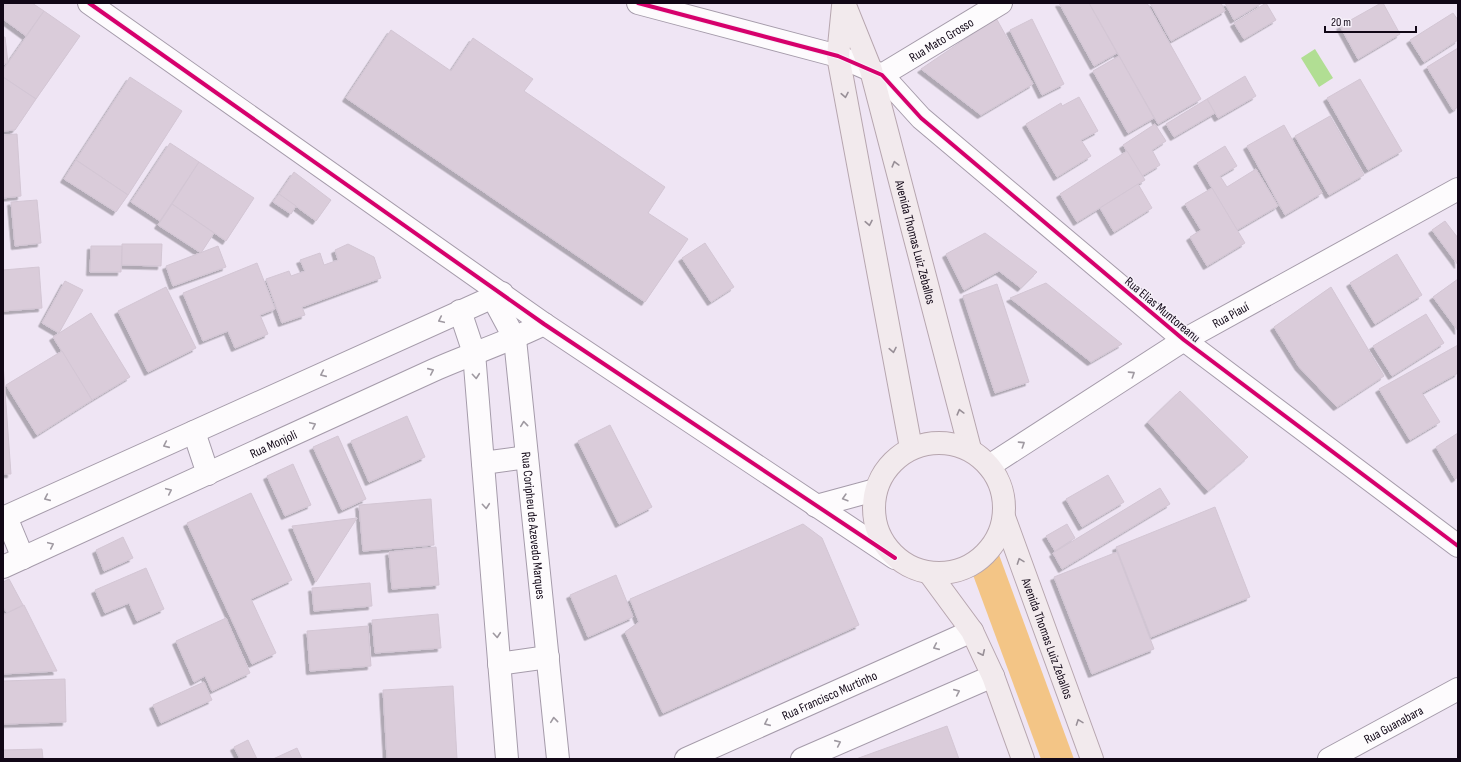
<svg xmlns="http://www.w3.org/2000/svg" width="1461" height="762" font-family="'Sofia Sans Condensed',sans-serif">
	<style>
		.green { fill: #f3c586 }
		.water { fill: #b1de93 }
		.building { fill: #daccda; stroke: #d3c6d4; filter: url(#shadow) }
		.lines { fill: none; stroke-linecap: round; stroke-linejoin: round }
		.minor-casing { stroke: #a59baa; stroke-width: 24 }
		.major-casing { stroke: #b7a6af; stroke-width: 24 }
		.minor { stroke: #fdfbfd; stroke-width: 22 }
		.major { stroke: #f2eaed; stroke-width: 22 }
		.cycleway-casing { stroke: #f7f1fa; stroke-width: 6 }
		.cycleway { stroke: #d6006c; stroke-width: 4 }
		.oneway { stroke: #988f97 }
		.oneway2 { stroke: #9f99a1 }
		.labels { text-anchor: middle; stroke-width: 3; stroke-linejoin: round; paint-order: stroke }
		.street-label { font-size: 13px; fill: #110716; stroke: #f7f1fa }
	</style>
	<defs>
		<filter id="shadow"><feDropShadow dx="-3.5" dy="3.5" stdDeviation="0" flood-color="#0004"/></filter>
	</defs>
	<rect width="100%" height="100%" fill="#efe5f4"/>
	<!-- green -->
	<path class="green" d="M 998,552 L 1074,759 L 1041,759 L 973,575 Z"/>
	<!-- water -->
	<path class="water" d="M 1315,49 L 1333,78 L 1319,87 L 1301,58 Z"/>
	<!-- building -->
	<g class="building">
		<path d="M 3,3 L 32,3 L 44,11 L 26,36 L 3,19 Z"/>
		<path d="M 1059,3 L 1089,3 L 1117,53 L 1094,66 Z"/>
		<path d="M 1089,3 L 1147,3 L 1201,99 L 1158,124 Z"/>
		<path d="M 1150,3 L 1221,3 L 1225,11 L 1171,41 Z"/>
		<path d="M 1225,3 L 1262,3 L 1234,20 Z"/>
		<path d="M 1266,3 L 1276,20 L 1244,39 L 1234,23 Z"/>
		<path d="M 1381,3 L 1383,3 L 1400,34 L 1358,59 L 1340,26 Z"/>
		<path d="M 44,11 L 80,36 L 36,99 L 3,77 L 3,70 Z"/>
		<path d="M 1453,13 L 1458,20 L 1458,40 L 1424,62 L 1410,40 Z"/>
		<path d="M 996,18 L 1033,84 L 981,115 L 921,69 Z"/>
		<path d="M 1032,19 L 1064,84 L 1042,95 L 1010,30 Z"/>
		<path d="M 391,30 L 451,71 L 473,38 L 533,79 L 524,91 L 665,187 L 648,213 L 688,239 L 645,302 L 346,98 Z"/>
		<path d="M 3,37 L 5,37 L 8,63 L 3,64 Z"/>
		<path d="M 1458,48 L 1458,107 L 1453,110 L 1427,67 Z"/>
		<path d="M 1119,56 L 1154,118 L 1128,133 L 1093,71 Z"/>
		<path d="M 1245,76 L 1256,96 L 1218,118 L 1207,99 Z"/>
		<path d="M 3,77 L 36,99 L 15,130 L 3,131 Z"/>
		<path d="M 130,77 L 182,111 L 128,195 L 76,160 Z"/>
		<path d="M 1360,79 L 1402,151 L 1368,170 L 1327,98 Z"/>
		<path d="M 1079,97 L 1098,131 L 1081,140 L 1091,156 L 1057,177 L 1026,124 L 1061,103 L 1062,106 Z"/>
		<path d="M 1207,99 L 1215,113 L 1174,137 L 1166,124 Z"/>
		<path d="M 1330,116 L 1364,175 L 1329,195 L 1295,136 Z"/>
		<path d="M 1155,124 L 1166,141 L 1152,150 L 1160,165 L 1142,176 L 1123,145 Z"/>
		<path d="M 1284,125 L 1322,193 L 1285,215 L 1247,146 Z"/>
		<path d="M 17,134 L 21,196 L 3,198 L 3,135 Z"/>
		<path d="M 170,143 L 199,162 L 160,221 L 131,202 Z"/>
		<path d="M 1225,146 L 1237,166 L 1220,176 L 1227,187 L 1256,169 L 1278,206 L 1237,230 L 1197,163 Z"/>
		<path d="M 1127,151 L 1145,180 L 1077,222 L 1060,194 Z"/>
		<path d="M 76,160 L 128,195 L 116,212 L 64,179 Z"/>
		<path d="M 199,162 L 254,198 L 226,241 L 172,204 Z"/>
		<path d="M 294,172 L 331,200 L 316,221 L 279,194 Z"/>
		<path d="M 1138,184 L 1152,208 L 1114,232 L 1100,208 Z"/>
		<path d="M 1212,188 L 1245,243 L 1207,266 L 1190,237 L 1201,230 L 1185,204 Z"/>
		<path d="M 279,194 L 296,206 L 291,214 L 273,202 Z"/>
		<path d="M 37,200 L 41,243 L 15,246 L 11,202 Z"/>
		<path d="M 172,204 L 214,233 L 201,253 L 158,225 Z"/>
		<path d="M 1445,221 L 1458,238 L 1458,265 L 1432,230 Z"/>
		<path d="M 985,233 L 1037,272 L 1021,288 L 999,271 L 964,290 L 946,254 Z"/>
		<path d="M 705,243 L 734,287 L 711,302 L 682,258 Z"/>
		<path d="M 122,244 L 162,244 L 161,266 L 122,265 Z"/>
		<path d="M 348,244 L 374,257 L 381,278 L 302,307 L 305,315 L 282,323 L 266,279 L 289,271 L 291,276 L 305,271 L 300,260 L 320,253 L 324,265 L 338,260 L 335,250 Z"/>
		<path d="M 91,246 L 122,246 L 121,272 L 90,272 Z"/>
		<path d="M 218,246 L 226,267 L 173,286 L 166,266 Z"/>
		<path d="M 1397,254 L 1422,295 L 1375,324 L 1350,283 Z"/>
		<path d="M 257,263 L 275,309 L 260,315 L 268,334 L 235,348 L 228,331 L 203,341 L 183,293 Z"/>
		<path d="M 39,267 L 42,308 L 3,311 L 3,270 Z"/>
		<path d="M 1458,279 L 1458,331 L 1433,297 Z"/>
		<path d="M 65,281 L 83,290 L 59,333 L 42,323 Z"/>
		<path d="M 1046,283 L 1122,344 L 1091,362 L 1010,298 Z"/>
		<path d="M 997,284 L 1029,382 L 995,393 L 963,296 Z"/>
		<path d="M 166,287 L 196,348 L 148,372 L 118,311 Z"/>
		<path d="M 1331,287 L 1384,376 L 1337,407 L 1299,367 L 1274,327 Z"/>
		<path d="M 91,313 L 130,377 L 92,400 L 53,337 Z"/>
		<path d="M 1426,314 L 1444,343 L 1392,376 L 1373,346 Z"/>
		<path d="M 1458,345 L 1458,373 L 1422,393 L 1440,422 L 1410,440 L 1379,389 Z"/>
		<path d="M 62,351 L 92,400 L 37,435 L 6,385 Z"/>
		<path d="M 3,363 L 11,474 L 3,474 Z"/>
		<path d="M 1180,391 L 1248,457 L 1208,491 L 1148,422 Z"/>
		<path d="M 407,416 L 425,457 L 369,482 L 351,441 Z"/>
		<path d="M 610,425 L 652,507 L 619,524 L 578,441 Z"/>
		<path d="M 1458,433 L 1458,477 L 1455,479 L 1436,447 Z"/>
		<path d="M 338,436 L 366,499 L 342,510 L 313,447 Z"/>
		<path d="M 293,464 L 311,505 L 285,516 L 267,476 Z"/>
		<path d="M 1108,475 L 1124,502 L 1082,527 L 1066,499 Z"/>
		<path d="M 1160,488 L 1170,504 L 1062,569 L 1053,553 Z"/>
		<path d="M 251,493 L 292,580 L 251,599 L 276,653 L 252,664 L 187,523 Z"/>
		<path d="M 431,499 L 434,545 L 363,551 L 359,505 Z"/>
		<path d="M 1215,507 L 1250,597 L 1151,637 L 1116,547 Z"/>
		<path d="M 357,518 L 316,582 L 292,526 Z"/>
		<path d="M 803,524 L 822,538 L 859,625 L 663,713 L 625,632 L 639,622 L 630,599 Z"/>
		<path d="M 1067,524 L 1075,538 L 1055,551 L 1046,536 Z"/>
		<path d="M 123,537 L 133,558 L 104,571 L 96,550 Z"/>
		<path d="M 436,547 L 439,585 L 392,589 L 389,552 Z"/>
		<path d="M 1117,552 L 1154,649 L 1092,674 L 1054,577 Z"/>
		<path d="M 146,568 L 164,609 L 137,621 L 129,603 L 105,613 L 95,590 Z"/>
		<path d="M 616,575 L 633,617 L 588,637 L 570,595 Z"/>
		<path d="M 9,579 L 23,605 L 7,613 L 3,607 L 3,582 Z"/>
		<path d="M 370,583 L 372,606 L 314,611 L 312,588 Z"/>
		<path d="M 24,605 L 57,671 L 3,674 L 3,615 Z"/>
		<path d="M 438,614 L 441,648 L 375,653 L 372,620 Z"/>
		<path d="M 226,618 L 250,673 L 212,691 L 205,676 L 194,682 L 176,641 Z"/>
		<path d="M 368,626 L 371,666 L 310,671 L 307,631 Z"/>
		<path d="M 65,679 L 66,722 L 3,724 L 3,681 Z"/>
		<path d="M 204,682 L 212,700 L 161,723 L 153,705 Z"/>
		<path d="M 453,686 L 457,759 L 387,759 L 383,690 Z"/>
		<path d="M 947,726 L 959,759 L 856,759 Z"/>
		<path d="M 248,740 L 257,759 L 240,759 L 234,747 Z"/>
		<path d="M 297,748 L 302,759 L 273,759 Z"/>
		<path d="M 42,749 L 43,759 L 3,759 L 3,750 Z"/>
	</g>
	<g class="lines">
		<!-- minor casing -->
		<g class="minor-casing">
			<g id="minor">
				<path d="M 89,3 L 544,324 L 895,558"/>
				<path d="M 638,3 L 838,56 L 882,75 L 921,118 L 1184,340 L 1458,546"/>
				<path id="s1" d="M 882,75 L 1001,3"/>
				<path id="s2" d="M 493,298 L 515,339 L 558,759"/>
				<path d="M 460,311 L 474,353 L 507,759"/>
				<path d="M 194,432 L 208,474"/>
				<path d="M 483,463 L 527,457"/>
				<path id="s3" d="M 989,466 L 1184,340 L 1458,189"/>
				<path d="M 816,506 L 875,490"/>
				<path d="M 6,517 L 23,558"/>
				<path d="M 3,518 L 502,293"/>
				<path id="s4" d="M 3,567 L 434,370 C 470,354 508,342 544,324"/>
				<path d="M 499,664 L 548,657"/>
				<path id="s5" d="M 686,759 L 972,631"/>
				<path d="M 802,759 L 993,676"/>
				<path id="s6" d="M 1329,759 L 1458,689"/>
			</g>
		</g>
		<!-- major casing -->
		<g class="major-casing">
			<g id="major">
				<path id="s7" d="M 844,3 L 871,70 L 970,449"/>
				<path d="M 843,6 L 838,56 L 911,448"/>
				<circle cx="939" cy="508" r="65"/>
				<path id="s8" d="M 1004,517 L 1092,759"/>
				<path d="M 930,574 L 972,631 L 993,676 L 1023,759"/>
			</g>
		</g>
		<!-- minor -->
		<use href="#minor" class="minor"/>
		<!-- major -->
		<use href="#major" class="major"/>
		<!-- cycleway casing -->
		<g class="cycleway-casing">
			<g id="cycleway">
				<path d="M 89,3 L 544,324 L 895,558"/>
				<path d="M 638,3 L 838,56 L 882,75 L 921,118 L 1184,340 L 1458,546"/>
			</g>
		</g>
		<!-- cycleway -->
		<use href="#cycleway" class="cycleway"/>
	</g>
	<!-- one-way arrows -->
	<defs><path id="oneway-chevron" d="M-2-3.5L2.5 0L-2 3.5" fill="none" stroke-width="1.6" stroke-linecap="round" stroke-linejoin="round"/></defs>
	<g class="oneway">
		<use href="#oneway-chevron" transform="translate(845 95) rotate(79)"/>
		<use href="#oneway-chevron" transform="translate(895 164) rotate(-105)"/>
		<use href="#oneway-chevron" transform="translate(869 223) rotate(79)"/>
		<use href="#oneway-chevron" transform="translate(893 350) rotate(79)"/>
		<use href="#oneway-chevron" transform="translate(960 412) rotate(-105)"/>
		<use href="#oneway-chevron" transform="translate(1020 561) rotate(-110)"/>
		<use href="#oneway-chevron" transform="translate(982 653) rotate(65)"/>
		<use href="#oneway-chevron" transform="translate(1079 722) rotate(-110)"/>
	</g>
	<g class="oneway2">
		<use href="#oneway-chevron" transform="translate(441 320) rotate(155)"/>
		<use href="#oneway-chevron" transform="translate(431 371) rotate(-24)"/>
		<use href="#oneway-chevron" transform="translate(323 374) rotate(156)"/>
		<use href="#oneway-chevron" transform="translate(1132 374) rotate(-33)"/>
		<use href="#oneway-chevron" transform="translate(476 376) rotate(85)"/>
		<use href="#oneway-chevron" transform="translate(524 424) rotate(-96)"/>
		<use href="#oneway-chevron" transform="translate(313 425) rotate(-25)"/>
		<use href="#oneway-chevron" transform="translate(1022 444) rotate(-33)"/>
		<use href="#oneway-chevron" transform="translate(166 445) rotate(156)"/>
		<use href="#oneway-chevron" transform="translate(169 491) rotate(-25)"/>
		<use href="#oneway-chevron" transform="translate(47 498) rotate(156)"/>
		<use href="#oneway-chevron" transform="translate(845 498) rotate(164)"/>
		<use href="#oneway-chevron" transform="translate(486 506) rotate(85)"/>
		<use href="#oneway-chevron" transform="translate(51 545) rotate(-25)"/>
		<use href="#oneway-chevron" transform="translate(497 635) rotate(85)"/>
		<use href="#oneway-chevron" transform="translate(936 647) rotate(156)"/>
		<use href="#oneway-chevron" transform="translate(957 692) rotate(-24)"/>
		<use href="#oneway-chevron" transform="translate(554 720) rotate(-96)"/>
		<use href="#oneway-chevron" transform="translate(767 723) rotate(156)"/>
		<use href="#oneway-chevron" transform="translate(838 743) rotate(-24)"/>
	</g>
	<g class="labels">
		<!-- street labels -->
		<g class="street-label">
			<text dy="5" stroke="none"><textPath href="#s1" startOffset="69">Rua Mato Grosso</textPath></text>
			<text dy="5" stroke="none"><textPath href="#s7" startOffset="250">Avenida Thomas Luiz Zeballos</textPath></text>
			<text transform="translate(1163 309) rotate(40)" y="5">Rua Elias Muntoreanu</text>
			<text dy="5" stroke="none"><textPath href="#s3" startOffset="285">Rua Piauí</textPath></text>
			<text dy="5" stroke="none"><textPath href="#s4" startOffset="297">Rua Monjoli</textPath></text>
			<text dy="5" stroke="none"><textPath href="#s2" startOffset="234">Rua Coripheu de Azevedo Marques</textPath></text>
			<text dy="5" stroke="none"><textPath href="#s8" startOffset="129">Avenida Thomas Luiz Zeballos</textPath></text>
			<text dy="5" stroke="none"><textPath href="#s5" startOffset="157">Rua Francisco Murtinho</textPath></text>
			<text dy="5" stroke="none"><textPath href="#s6" startOffset="73">Rua Guanabara</textPath></text>
		</g>
	</g>
	<!-- border -->
	<rect width="1461" height="762" fill="none" stroke="#110716" stroke-width="8"/>
	<!-- scale -->
	<path d="M1325 26v6h91v-6" fill="none" stroke="#110716" stroke-width="2"/>
	<text x="1331" y="26" font-size="12" fill="#110716" stroke="#f7f1fa" stroke-width="3" paint-order="stroke">20 m</text>
</svg>
